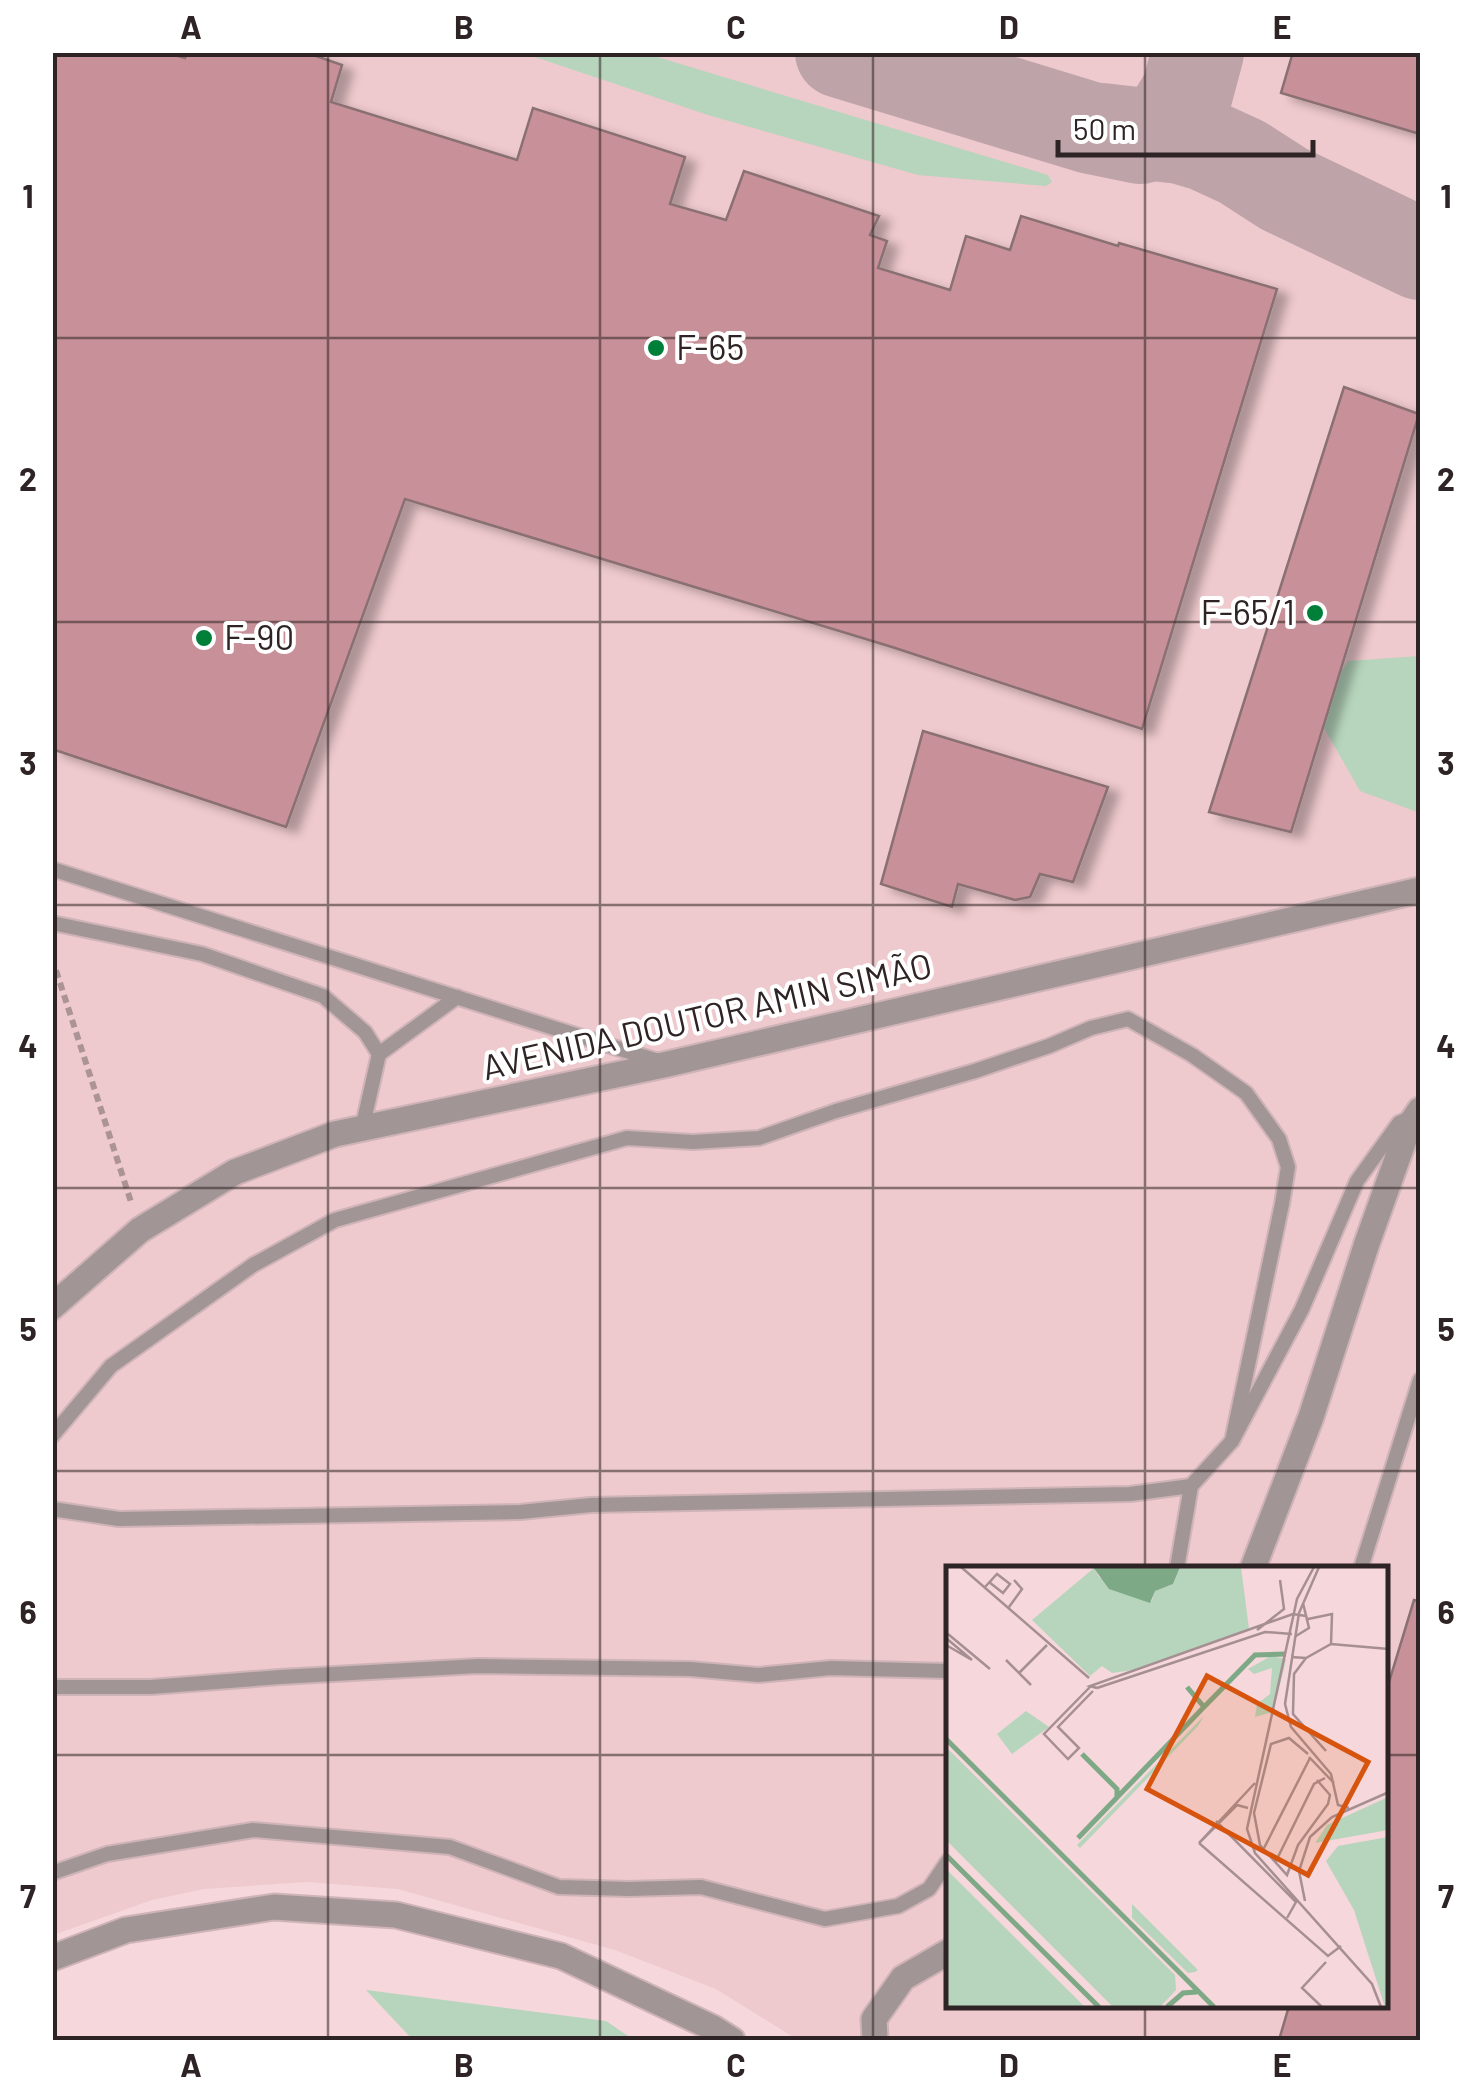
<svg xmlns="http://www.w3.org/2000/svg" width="1473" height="2093" font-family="Barlow,sans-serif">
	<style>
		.built { fill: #eec9cd; fill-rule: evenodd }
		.green { fill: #b6d5bc }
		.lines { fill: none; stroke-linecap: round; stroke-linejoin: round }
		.taxiway { stroke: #bea4a8; stroke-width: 92 }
		.building { fill: #c89098; stroke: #896f72; stroke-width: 2.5; filter: url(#shadow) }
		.service-casing { stroke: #ceb3b7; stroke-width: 18 }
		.tertiary-casing { stroke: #ceb3b7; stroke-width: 29 }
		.path { stroke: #ab9396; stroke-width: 6; stroke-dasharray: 8 5; stroke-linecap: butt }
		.service { stroke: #a29596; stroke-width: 14 }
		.tertiary { stroke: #a29596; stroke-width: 25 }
		.grid { fill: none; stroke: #2f2425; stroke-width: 2.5; stroke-opacity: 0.55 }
		.poi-dot { fill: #007f38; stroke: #fff; stroke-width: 4 }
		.labels { text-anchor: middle; stroke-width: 8; stroke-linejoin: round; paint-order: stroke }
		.poi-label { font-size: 35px; fill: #2f2425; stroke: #fff; text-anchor: start }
		.street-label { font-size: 35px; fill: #2f2425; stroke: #fff }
		.inset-river { fill: none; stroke: #7ea986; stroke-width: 5 }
		.inset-road { fill: none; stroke: #a68f92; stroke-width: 2.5 }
		.view { fill: #d6540e; fill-opacity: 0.15; stroke: #d6540e; stroke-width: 5 }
		.inset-edge { fill: none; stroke: #2f2425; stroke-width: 5 }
		.neatline { fill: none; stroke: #2f2425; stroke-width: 4 }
		.grid-label { font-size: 32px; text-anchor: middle; font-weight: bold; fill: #2f2425 }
	</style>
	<defs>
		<filter id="shadow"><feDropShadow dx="11" dy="6" stdDeviation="5" flood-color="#0004"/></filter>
	</defs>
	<rect width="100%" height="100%" fill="#f6d7db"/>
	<!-- built -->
	<path class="built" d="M 52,53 L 1420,53 L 1420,2040 L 798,2040 L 716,1989 L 615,1950 L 398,1889 L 307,1882 L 204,1889 L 152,1900 L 53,1935 ZM 948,1568 L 1386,1568 L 1386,2006 L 948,2006 Z"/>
	<!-- green -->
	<g class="green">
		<path d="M 523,53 L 644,53 L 1048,175 L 1052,182 L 1046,186 L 918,175 L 708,115 Z"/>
		<path d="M 1420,656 L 1420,813 L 1360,791 L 1315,712 L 1348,661 Z"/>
		<path d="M 366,1990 L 606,2021 L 634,2040 L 413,2040 Z"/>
	</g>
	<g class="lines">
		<!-- taxiway -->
		<g class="taxiway">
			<path d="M 841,52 L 1091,128 L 1140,138 L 1160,131 L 1174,114 L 1187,93 L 1198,52"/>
			<path d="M 1101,129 L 1181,138 L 1205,145 L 1242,162 L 1284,189 L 1420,254"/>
		</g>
	</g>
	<!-- building -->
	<g class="building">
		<path d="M 52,52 L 165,52 L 185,58 L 188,52 L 305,52 L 342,65 L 331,102 L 517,160 L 533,108 L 685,157 L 670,204 L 726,220 L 744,171 L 879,216 L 870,235 L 887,241 L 878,268 L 950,290 L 966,236 L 1010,250 L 1021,216 L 1118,246 L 1119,243 L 1277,289 L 1142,729 L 892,647 L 405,499 L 286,827 L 52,749 Z"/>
		<path d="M 1293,52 L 1420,52 L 1420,134 L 1281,93 Z"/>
		<path d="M 1344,387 L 1419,414 L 1291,832 L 1209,812 Z"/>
		<path d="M 923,731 L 1108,787 L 1073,882 L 1040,874 L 1030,897 L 1015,900 L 958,884 L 952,907 L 881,884 Z"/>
		<path d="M 1414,1600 L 1420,1601 L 1420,2040 L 1279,2040 L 1289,2006 L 1386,2006 L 1386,1692 Z"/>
	</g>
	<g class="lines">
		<!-- service casing -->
		<g class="service-casing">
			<g id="service">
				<path d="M 52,869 L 658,1061"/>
				<path d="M 52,923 L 202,954 L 323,996 L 365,1032 L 379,1054 L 362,1129"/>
				<path d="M 379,1054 L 457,997"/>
				<path d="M 52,1436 L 111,1366 L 253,1265 L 335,1220 L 627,1138 L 693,1142 L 759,1138 L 836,1111 L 975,1071 L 1049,1046 L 1091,1028 L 1128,1019 L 1192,1055 L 1246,1093 L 1279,1139 L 1288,1167 L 1282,1204 L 1232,1441"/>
				<path d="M 52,1509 L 119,1519 L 520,1512 L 591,1505 L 1130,1494 L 1191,1486"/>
				<path d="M 1177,1568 L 1191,1486 L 1232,1441 L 1302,1309 L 1357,1181 L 1399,1123 L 1408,1119"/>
				<path d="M 1361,1568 L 1420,1380"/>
				<path d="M 52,1687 L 151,1687 L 280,1677 L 478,1666 L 690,1669 L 758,1675 L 831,1668 L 948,1671"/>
				<path d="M 52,1873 L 107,1854 L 253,1830 L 450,1847 L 559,1887 L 629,1889 L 701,1887 L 825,1919 L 898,1906 L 929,1889 L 948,1861"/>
			</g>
		</g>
		<!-- tertiary casing -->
		<g class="tertiary-casing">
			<g id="tertiary">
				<path d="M 52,1307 L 140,1230 L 235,1172 L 335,1134 L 668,1064 L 1420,890"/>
				<path d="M 1253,1568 L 1311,1417 L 1367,1243 L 1409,1126 L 1420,1110"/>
				<path d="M 52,1958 L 126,1930 L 274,1907 L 396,1915 L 561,1956 L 713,2028 L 732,2040"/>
				<path d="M 875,2040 L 874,2019 L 903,1978 L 948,1952"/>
			</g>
		</g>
		<!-- path -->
		<path class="path" d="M 52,958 L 132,1205"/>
		<!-- service -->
		<use href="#service" class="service"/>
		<!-- tertiary -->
		<use href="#tertiary" class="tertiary"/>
	</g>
	<!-- grid -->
	<path class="grid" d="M 328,52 L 328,2040M 600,52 L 600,2040M 873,52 L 873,2040M 1145,52 L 1145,1568M 52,338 L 1420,338M 52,622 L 1420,622M 52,905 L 1420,905M 52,1188 L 1420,1188M 52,1471 L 1420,1471M 52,1755 L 948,1755M 1386,1755 L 1420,1755M 1145,2006 L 1145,2040"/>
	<!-- markers -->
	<g class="poi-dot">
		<circle cx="656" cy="348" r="10"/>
		<circle cx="1315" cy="613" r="10"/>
		<circle cx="204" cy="638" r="10"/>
	</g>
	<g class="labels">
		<!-- poi labels -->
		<g class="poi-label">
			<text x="676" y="360">F-65</text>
			<text x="1295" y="625" text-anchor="end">F-65/1</text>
			<text x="224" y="650">F-90</text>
		</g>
		<!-- street labels -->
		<g class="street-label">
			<text transform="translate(707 1017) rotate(-13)" y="12">AVENIDA DOUTOR AMIN SIMÃO</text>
		</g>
	</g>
	<!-- overview -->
	<g transform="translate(946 1566)">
		<rect width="442" height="442" fill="#f6d7db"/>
		<path d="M 234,1 L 295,1 L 303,63 L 187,104 L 166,107 L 156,100 L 144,110 L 86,54 L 148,2 L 153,11 L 206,35 L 208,25 L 227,18 ZM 325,90 L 340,93 L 338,103 L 327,146 L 309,151 L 311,138 L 324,128 L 326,102 L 308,108 L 302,103 ZM 80,145 L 103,161 L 66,188 L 51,168 ZM 258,150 L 252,160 L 134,282 L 131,279 ZM 0,181 L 229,409 L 230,424 L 214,441 L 167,441 L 0,274 ZM 442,231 L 442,264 L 369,277 L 381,259 ZM 442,271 L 443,441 L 439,441 L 408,344 L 380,295 L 392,280 ZM 0,303 L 139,441 L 0,441 ZM 186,338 L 252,404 L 249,406 L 242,407 L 186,352 Z" fill="#b6d5bc"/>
		<path d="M 147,1 L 234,1 L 227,18 L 209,25 L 204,37 L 163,23 Z" fill="#7ea986"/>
		<path class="inset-river" d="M 258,141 L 309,89 L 340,88M 0,173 L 268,441M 136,188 L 171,223 L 171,231M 132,272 L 258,141 L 241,121M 0,289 L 153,441M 221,441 L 237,427 L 251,426"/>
		<path class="inset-road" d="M 15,1 L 143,112M 368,1 L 351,33 L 301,263 L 309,287 L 426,418 L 435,441M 373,1 L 353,47 L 339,138 L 345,161 L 385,208 L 392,239 L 403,242M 39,21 L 51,8 L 64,18 L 57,27 L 43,16M 63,41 L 76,23 L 68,14M 362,53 L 386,48 L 385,78M 311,64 L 338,43 L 334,14M 2,68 L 44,103M 350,70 L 363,62 L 357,37M 0,72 L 26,94M 0,79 L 26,94M 345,91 L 360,92 L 385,78 L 443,83M 360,92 L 348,108 L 347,148 L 380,185M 60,94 L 85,119M 73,107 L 101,79M 144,121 L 98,168 L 122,193 L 133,182 L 112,161 L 147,125M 151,122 L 144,120 L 347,48 L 360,50M 151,122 L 319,66 L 346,68M 362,188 L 343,172 L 325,178 L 308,247 L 314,279 L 341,309 L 352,279 L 382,238 L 384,229 L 371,214M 363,191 L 388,217M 270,255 L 350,336 L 341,352M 253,277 L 382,390 L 395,380M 253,277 L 309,217M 253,277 L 291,239 L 302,242M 317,284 L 364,192M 329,297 L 368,218 L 379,212M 359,335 L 353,305 L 364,271 L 386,251 L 443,226M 376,441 L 356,422 L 380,396"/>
		<path class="view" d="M 261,110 L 422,196 L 362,309 L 201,223 Z"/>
		<rect width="442" height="442" class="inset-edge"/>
	</g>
	<!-- border -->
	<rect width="1473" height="2093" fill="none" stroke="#ffffff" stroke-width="110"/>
	<!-- scale -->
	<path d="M1058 140v15h255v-15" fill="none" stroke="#2f2425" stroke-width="5"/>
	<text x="1073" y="140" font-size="30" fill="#2f2425" stroke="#ffffff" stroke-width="8" paint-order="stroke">50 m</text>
	<rect x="55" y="55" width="1363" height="1983" class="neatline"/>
	<g class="grid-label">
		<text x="191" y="39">A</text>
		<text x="464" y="39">B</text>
		<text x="736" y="39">C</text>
		<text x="1009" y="39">D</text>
		<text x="1282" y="39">E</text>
		<text x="28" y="208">1</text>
		<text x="1446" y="208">1</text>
		<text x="28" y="491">2</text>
		<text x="1446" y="491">2</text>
		<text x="28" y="775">3</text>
		<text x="1446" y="775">3</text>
		<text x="28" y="1058">4</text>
		<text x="1446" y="1058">4</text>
		<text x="28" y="1341">5</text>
		<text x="1446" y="1341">5</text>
		<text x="28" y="1624">6</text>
		<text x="1446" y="1624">6</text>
		<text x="28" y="1908">7</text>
		<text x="1446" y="1908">7</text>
		<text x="191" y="2077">A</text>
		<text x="464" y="2077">B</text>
		<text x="736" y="2077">C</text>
		<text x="1009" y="2077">D</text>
		<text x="1282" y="2077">E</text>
	</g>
</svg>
